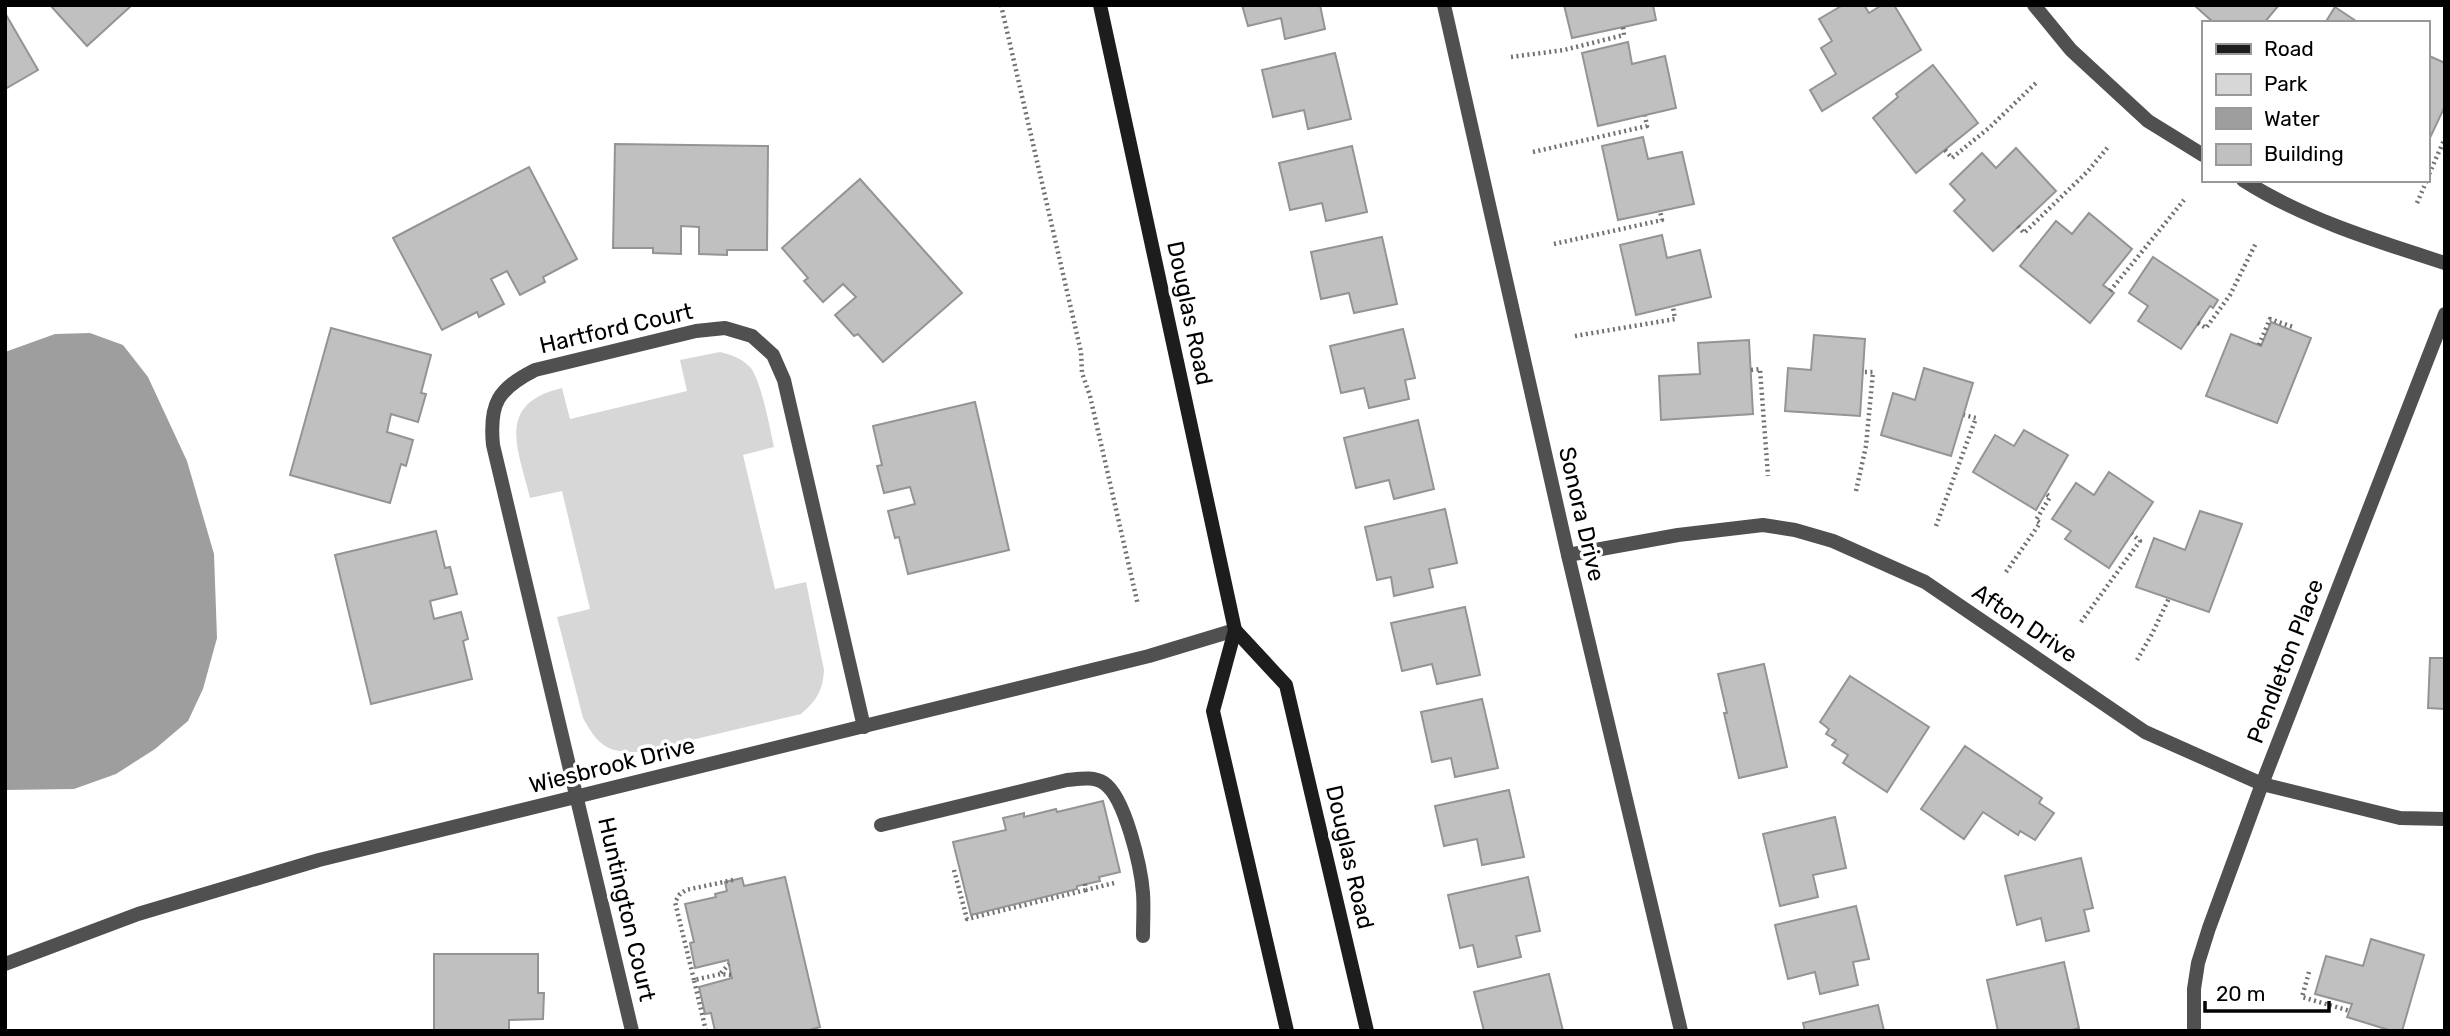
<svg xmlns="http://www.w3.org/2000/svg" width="2450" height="1036" font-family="Rubik,sans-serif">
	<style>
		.green { fill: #d7d7d7 }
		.water { fill: #9e9e9e }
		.building { fill: #c0c0c0; stroke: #949494; stroke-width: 2 }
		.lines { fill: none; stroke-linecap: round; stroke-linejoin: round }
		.path { stroke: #727272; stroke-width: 4.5; stroke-dasharray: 2 3.5; stroke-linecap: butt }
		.lane { stroke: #505050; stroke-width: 14 }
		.street { stroke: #505050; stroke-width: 14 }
		.secondary { stroke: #1d1d1d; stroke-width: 14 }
		.labels { text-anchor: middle; stroke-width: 7; stroke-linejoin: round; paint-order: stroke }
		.street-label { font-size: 23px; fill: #000; stroke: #fff }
	</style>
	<rect width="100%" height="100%" fill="#fff"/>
	<!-- green -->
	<path class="green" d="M 720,352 C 732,355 741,358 750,367 C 761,379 770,429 774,447 L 743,455 L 775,589 L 806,582 L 824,670 C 823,691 816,701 801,714 L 641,752 C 608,753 599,747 583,718 L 557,617 L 590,609 L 562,491 L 530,498 C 518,448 495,404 562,388 L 570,419 L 687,391 L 680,360 Z"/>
	<!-- water -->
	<path class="water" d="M 90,333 L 123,345 L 148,377 L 187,461 L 214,554 L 217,638 L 203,689 L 188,721 L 155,749 L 116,774 L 74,789 L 5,790 L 5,352 L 55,334 Z"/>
	<!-- building -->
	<g class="building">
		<path d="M 50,5 L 132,5 L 87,46 Z"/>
		<path d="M 1242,5 L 1320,5 L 1325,29 L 1285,39 L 1281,18 L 1248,26 Z"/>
		<path d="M 1564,5 L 1653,5 L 1656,20 L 1572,38 Z"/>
		<path d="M 1843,5 L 1864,5 L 1869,13 L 1882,5 L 1894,5 L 1921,50 L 1822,111 L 1810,90 L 1836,74 L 1821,48 L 1832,41 L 1819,19 Z"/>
		<path d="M 2194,5 L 2279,5 L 2264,23 L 2214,23 Z"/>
		<path d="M 2335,7 L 2359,23 L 2325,23 Z"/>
		<path d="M 5,13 L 38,70 L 5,89 Z"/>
		<path d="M 1628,42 L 1632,64 L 1665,56 L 1676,108 L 1598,126 L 1582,53 Z"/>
		<path d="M 1335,53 L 1351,119 L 1308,129 L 1304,110 L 1273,117 L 1262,70 Z"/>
		<path d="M 2427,55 L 2445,63 L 2445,106 L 2429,140 L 2427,139 Z"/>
		<path d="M 1933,65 L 1978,123 L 1916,173 L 1873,118 L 1898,97 L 1896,94 Z"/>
		<path d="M 1643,137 L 1648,159 L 1682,152 L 1694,204 L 1618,220 L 1602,146 Z"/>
		<path d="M 615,144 L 768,146 L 767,250 L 727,250 L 727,255 L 699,254 L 699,227 L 681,226 L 681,254 L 653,253 L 653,248 L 613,248 Z"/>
		<path d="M 1352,146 L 1367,212 L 1326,221 L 1322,203 L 1290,210 L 1279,163 Z"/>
		<path d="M 2016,148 L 2056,191 L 1993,251 L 1954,211 L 1965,200 L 1950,184 L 1982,153 L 1996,168 Z"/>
		<path d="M 529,167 L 577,259 L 543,277 L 545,282 L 520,295 L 507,271 L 491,279 L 504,304 L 479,317 L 477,312 L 442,330 L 393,238 Z"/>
		<path d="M 860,179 L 962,293 L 883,362 L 858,334 L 854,336 L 835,315 L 856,297 L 843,284 L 823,302 L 804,281 L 808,278 L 782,248 Z"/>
		<path d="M 2089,213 L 2132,249 L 2103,285 L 2114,293 L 2090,323 L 2020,266 L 2056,221 L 2072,234 Z"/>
		<path d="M 1662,235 L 1667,258 L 1700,250 L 1711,297 L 1636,315 L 1620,245 Z"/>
		<path d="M 1382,237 L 1397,304 L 1354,313 L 1349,293 L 1321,299 L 1311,252 Z"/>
		<path d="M 2153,257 L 2218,300 L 2213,308 L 2210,306 L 2181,349 L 2138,321 L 2148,306 L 2129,293 Z"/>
		<path d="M 2271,322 L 2311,338 L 2277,423 L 2206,396 L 2231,334 L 2261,346 Z"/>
		<path d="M 331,328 L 431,355 L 421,393 L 426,394 L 418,422 L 391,414 L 387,432 L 413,440 L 406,466 L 401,464 L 390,503 L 290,475 Z"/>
		<path d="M 1403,329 L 1415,378 L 1405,380 L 1409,399 L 1369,408 L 1364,388 L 1341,393 L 1330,346 Z"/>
		<path d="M 1814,335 L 1865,339 L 1860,416 L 1785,411 L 1788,368 L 1811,370 Z"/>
		<path d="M 1749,340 L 1753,414 L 1661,420 L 1659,376 L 1700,374 L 1698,343 Z"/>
		<path d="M 1924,368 L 1973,383 L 1951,456 L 1881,435 L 1893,393 L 1915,400 Z"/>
		<path d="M 975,402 L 1009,550 L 908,574 L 899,537 L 895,538 L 888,511 L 915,504 L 910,487 L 884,493 L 877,466 L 882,465 L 873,426 Z"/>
		<path d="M 1418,420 L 1434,489 L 1394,499 L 1389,480 L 1356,488 L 1344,438 Z"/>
		<path d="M 2024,430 L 2068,455 L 2036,510 L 1973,472 L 1995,435 L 2014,446 Z"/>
		<path d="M 2109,472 L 2153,502 L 2109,568 L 2065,539 L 2071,531 L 2052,519 L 2076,483 L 2094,495 Z"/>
		<path d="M 1445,509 L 1457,563 L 1429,569 L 1433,587 L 1394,596 L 1391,577 L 1377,580 L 1365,527 Z"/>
		<path d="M 2200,511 L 2242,524 L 2209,612 L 2136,587 L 2154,538 L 2185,550 Z"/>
		<path d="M 436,531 L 445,568 L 450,567 L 457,594 L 430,601 L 434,619 L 461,612 L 468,639 L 463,641 L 472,679 L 371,704 L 335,555 Z"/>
		<path d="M 1465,607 L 1480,675 L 1437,684 L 1432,664 L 1402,671 L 1391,623 Z"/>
		<path d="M 2430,658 L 2445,658 L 2445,709 L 2428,708 Z"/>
		<path d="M 1764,664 L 1787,767 L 1739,778 L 1724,713 L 1727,713 L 1718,674 Z"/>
		<path d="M 1850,676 L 1929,727 L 1887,792 L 1843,763 L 1848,755 L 1832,745 L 1836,740 L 1826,734 L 1829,729 L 1820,722 Z"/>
		<path d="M 1482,699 L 1498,768 L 1455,777 L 1451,758 L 1432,762 L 1421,712 Z"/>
		<path d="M 1965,746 L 2042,798 L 2039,803 L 2054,813 L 2035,840 L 2020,831 L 2018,835 L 1983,812 L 1964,839 L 1921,809 Z"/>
		<path d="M 1509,790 L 1524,857 L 1482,865 L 1477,839 L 1444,846 L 1435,806 Z"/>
		<path d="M 1103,801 L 1120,872 L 1099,877 L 1100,881 L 1077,886 L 1077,889 L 971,915 L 953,842 L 1006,830 L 1003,818 L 1024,813 L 1024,817 L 1056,809 L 1057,812 Z"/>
		<path d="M 1835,817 L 1846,868 L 1813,875 L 1818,897 L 1780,906 L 1763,834 Z"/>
		<path d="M 2081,858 L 2093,908 L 2084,910 L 2089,931 L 2046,941 L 2041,918 L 2017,925 L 2005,876 Z"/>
		<path d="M 785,877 L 820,1027 L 806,1031 L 715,1031 L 711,1013 L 705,1014 L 699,987 L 732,978 L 731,975 L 728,960 L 695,968 L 690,943 L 694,942 L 685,904 L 716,897 L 715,894 L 727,891 L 725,882 L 742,878 L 744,886 Z"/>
		<path d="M 1528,877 L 1540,931 L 1516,936 L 1521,957 L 1478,967 L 1473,945 L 1460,948 L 1448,895 Z"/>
		<path d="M 1856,906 L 1869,959 L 1853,962 L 1858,985 L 1820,994 L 1815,972 L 1788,979 L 1775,925 Z"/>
		<path d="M 2371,939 L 2424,955 L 2402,1031 L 2392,1031 L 2347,1017 L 2352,1004 L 2315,994 L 2326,956 L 2363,966 Z"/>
		<path d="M 434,954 L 538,954 L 538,993 L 544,993 L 543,1019 L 509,1020 L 509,1031 L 434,1031 Z"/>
		<path d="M 2064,962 L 2079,1028 L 2069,1031 L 1998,1031 L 1987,980 Z"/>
		<path d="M 1549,974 L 1563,1031 L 1484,1031 L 1474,992 Z"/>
		<path d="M 1878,1005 L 1884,1031 L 1805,1031 L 1803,1023 Z"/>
	</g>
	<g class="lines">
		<!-- path -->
		<g class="path">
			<path d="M 1001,5 L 1081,352 L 1082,373 L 1090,396 L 1138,605"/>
			<path d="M 1511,57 L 1564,50 L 1624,35 L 1623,27"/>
			<path d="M 1945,150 L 1952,158 L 1990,127 L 2038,81"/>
			<path d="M 1533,152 L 1647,126 L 1645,116"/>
			<path d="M 2427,179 L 2445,138"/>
			<path d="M 2417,203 L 2427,180"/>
			<path d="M 2018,226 L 2024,233 L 2088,171 L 2108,147"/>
			<path d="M 1554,244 L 1662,220 L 1660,211"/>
			<path d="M 2110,291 L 2184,200"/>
			<path d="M 2198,323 L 2206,328 L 2230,295 L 2256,243"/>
			<path d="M 1575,336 L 1675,319 L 1673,307"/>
			<path d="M 2259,345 L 2270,319 L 2293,327"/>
			<path d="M 1751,370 L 1760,369 L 1768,476"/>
			<path d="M 1856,491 L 1866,446 L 1873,372 L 1863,372"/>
			<path d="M 1936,526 L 1976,418 L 1964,415"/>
			<path d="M 2006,572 L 2040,523 L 2036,520 L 2050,497 L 2045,493"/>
			<path d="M 2081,622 L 2140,541 L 2132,534"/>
			<path d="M 2137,660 L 2152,634 L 2169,598"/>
			<path d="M 954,870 L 967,919 L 1086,890"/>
			<path d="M 1085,884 L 1086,890 L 1114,883"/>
			<path d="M 2309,972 L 2302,997 L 2350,1011"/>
			<path d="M 721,973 L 729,964"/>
			<path d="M 694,980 L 675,902 L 680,894 L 686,890 L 733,880"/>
			<path d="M 706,1031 L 694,980 L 721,974 L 731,975"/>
		</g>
		<!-- lane -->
		<path class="lane" d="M 881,825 L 1067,780 C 1079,779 1093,776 1104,783 C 1125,797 1141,867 1143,893 C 1144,907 1143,922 1143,936"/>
		<!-- street -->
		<g class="street">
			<path d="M 1444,5 L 1568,555 L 1681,1031"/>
			<path d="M 2034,5 L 2071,50 L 2148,121 L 2203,155"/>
			<path d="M 2243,180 C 2304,219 2376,241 2445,263"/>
			<path d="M 1568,555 L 1678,535 L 1763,525 L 1795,530 L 1833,541 L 1925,582 L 2145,732 L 2262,784 L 2400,818 L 2445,819"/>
			<path d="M 5,964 L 138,914 L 319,860 L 1149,656 L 1235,630"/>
			<path d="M 632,1031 L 493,445 C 489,403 498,389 535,370 L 696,331 L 725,328 L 752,336 L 773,355 L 784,380 L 864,727"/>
			<path d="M 2194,1031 L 2194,989 L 2198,963 L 2209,928 L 2262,784 L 2445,314"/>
		</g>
		<!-- secondary -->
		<g class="secondary">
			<path d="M 1100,5 L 1235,630 L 1213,711 L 1287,1031"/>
			<path d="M 1235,630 L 1286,685 L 1367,1031"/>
		</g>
	</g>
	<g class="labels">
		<!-- street labels -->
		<g class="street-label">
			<text transform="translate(1190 313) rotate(78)" y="8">Douglas Road</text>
			<text transform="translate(616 328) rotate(-13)" y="8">Hartford Court</text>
			<text transform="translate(1582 514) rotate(77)" y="8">Sonora Drive</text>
			<text transform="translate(2025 623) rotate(34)" y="8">Afton Drive</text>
			<text transform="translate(2285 661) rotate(-69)" y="8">Pendleton Place</text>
			<text transform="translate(612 765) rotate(-14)" y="8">Wiesbrook Drive</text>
			<text transform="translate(1350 857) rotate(77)" y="8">Douglas Road</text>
			<text transform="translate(627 909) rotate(77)" y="8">Huntington Court</text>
		</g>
	</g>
	<!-- border -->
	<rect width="2450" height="1036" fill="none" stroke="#000000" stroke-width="14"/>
	<!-- legend -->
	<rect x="2202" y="21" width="228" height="161" fill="#ffffff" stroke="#999999" stroke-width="2"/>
	<rect x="2216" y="44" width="35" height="10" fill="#1d1d1d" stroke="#999999" stroke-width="2"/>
	<text x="2264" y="56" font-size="21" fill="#000000">Road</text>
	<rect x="2216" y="74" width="35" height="21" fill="#d7d7d7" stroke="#999999" stroke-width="2"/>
	<text x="2264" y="91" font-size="21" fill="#000000">Park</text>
	<rect x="2216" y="108" width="35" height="21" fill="#9e9e9e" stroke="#999999" stroke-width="2"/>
	<text x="2264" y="126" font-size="21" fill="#000000">Water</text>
	<rect x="2216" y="144" width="35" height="21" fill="#c0c0c0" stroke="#999999" stroke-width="2"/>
	<text x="2264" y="161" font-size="21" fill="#000000">Building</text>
	<!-- scale -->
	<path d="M2205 1001v10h124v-10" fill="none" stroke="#000000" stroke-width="3.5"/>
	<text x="2216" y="1001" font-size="21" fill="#000000" stroke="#ffffff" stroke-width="5" paint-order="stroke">20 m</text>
</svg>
